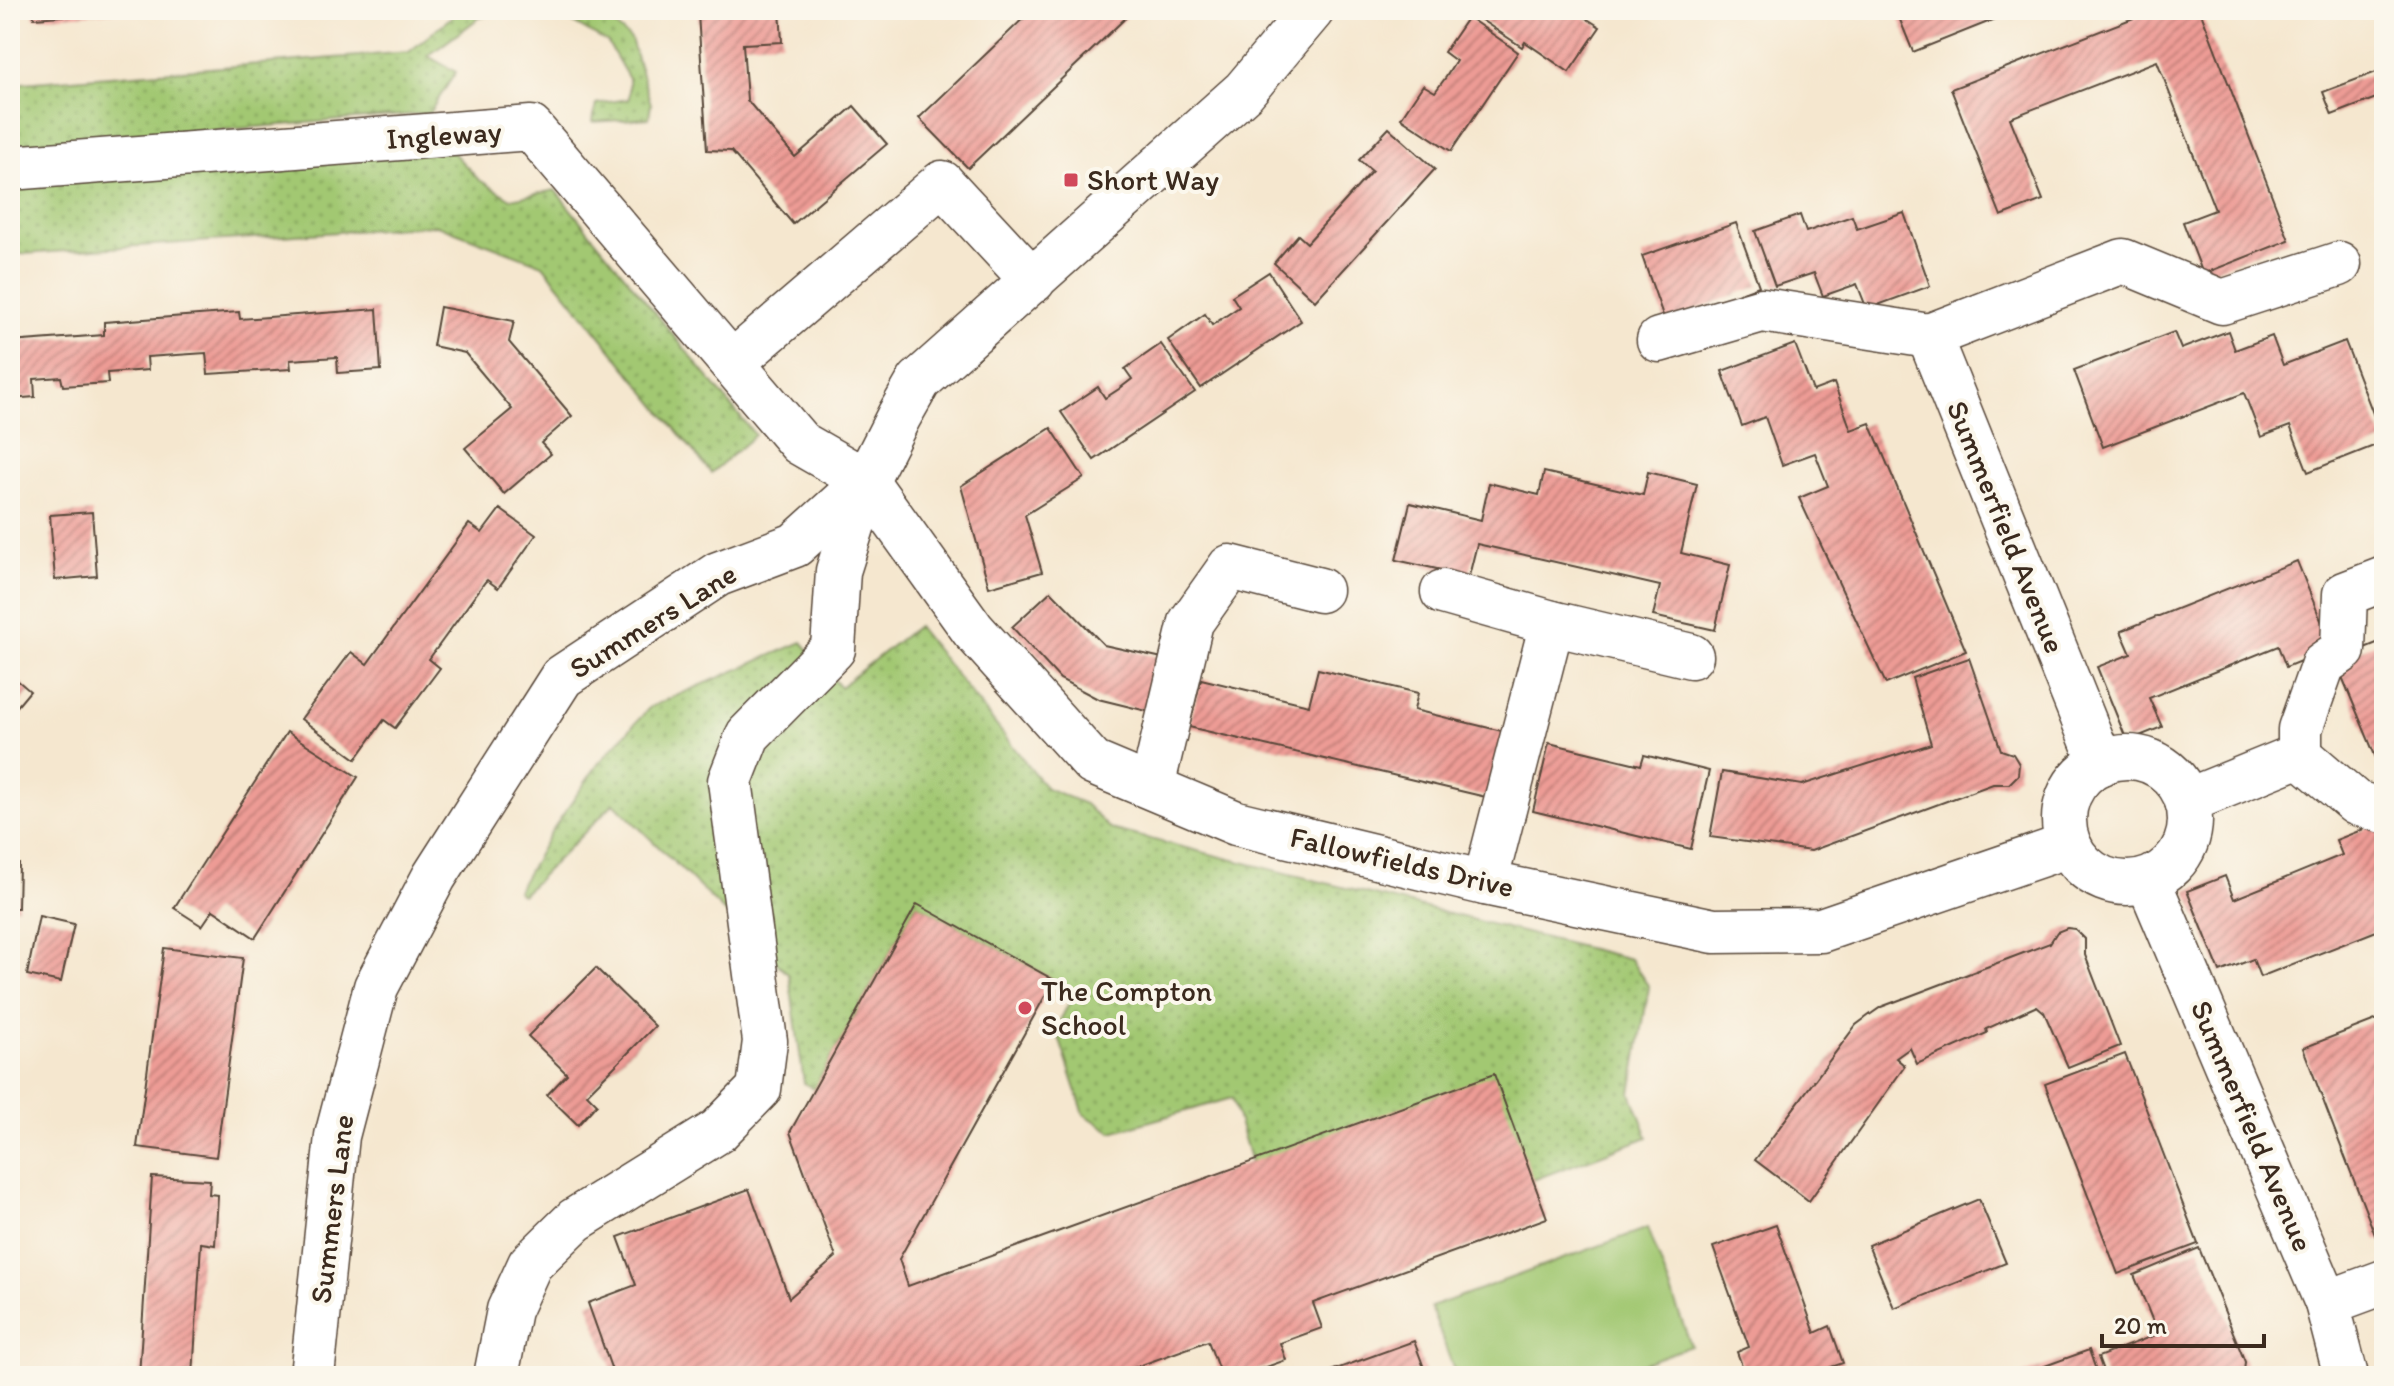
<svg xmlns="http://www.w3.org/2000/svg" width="2394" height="1386" font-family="Itim,sans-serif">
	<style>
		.green { fill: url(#green-dots); stroke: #6e7948; stroke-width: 2 }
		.pitch { fill: #a2c872; stroke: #6e7948; stroke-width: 2 }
		.building { fill: url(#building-hatch) }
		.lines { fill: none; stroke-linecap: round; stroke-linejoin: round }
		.minor-casing { stroke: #574639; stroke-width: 47 }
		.minor { stroke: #fff; stroke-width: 44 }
		.poi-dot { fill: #d1495b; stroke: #fbf7ec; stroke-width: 3 }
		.labels { text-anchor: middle; stroke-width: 8; stroke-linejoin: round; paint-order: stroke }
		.street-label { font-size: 30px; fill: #3b2a1e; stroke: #fbf7ec }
		.poi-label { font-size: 30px; fill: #3b2a1e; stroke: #fbf7ec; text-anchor: start }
	</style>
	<defs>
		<pattern id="green-dots" width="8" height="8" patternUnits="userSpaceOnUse" patternTransform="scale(2)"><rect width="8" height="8" fill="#a2c872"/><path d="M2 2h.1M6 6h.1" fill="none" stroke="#85a35d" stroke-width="1.8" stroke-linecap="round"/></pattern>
		<pattern id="building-hatch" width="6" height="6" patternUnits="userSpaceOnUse" patternTransform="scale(2)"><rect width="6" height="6" fill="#ed9b95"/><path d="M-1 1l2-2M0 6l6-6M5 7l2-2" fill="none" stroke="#c17f79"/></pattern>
	</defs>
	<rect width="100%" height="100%" fill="#fbf7ec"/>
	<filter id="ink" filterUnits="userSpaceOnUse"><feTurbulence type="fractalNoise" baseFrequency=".0125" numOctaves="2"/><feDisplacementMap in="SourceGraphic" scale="16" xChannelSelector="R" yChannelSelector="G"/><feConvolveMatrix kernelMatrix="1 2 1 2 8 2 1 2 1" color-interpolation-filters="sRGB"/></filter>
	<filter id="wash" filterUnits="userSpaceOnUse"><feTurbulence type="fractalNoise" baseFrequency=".006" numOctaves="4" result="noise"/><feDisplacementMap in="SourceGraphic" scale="32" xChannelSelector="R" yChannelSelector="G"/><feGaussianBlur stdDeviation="1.8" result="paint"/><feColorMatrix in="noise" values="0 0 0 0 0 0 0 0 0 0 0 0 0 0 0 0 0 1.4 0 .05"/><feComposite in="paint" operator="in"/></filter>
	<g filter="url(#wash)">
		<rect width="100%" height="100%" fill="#f5e7cf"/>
		<!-- green -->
		<g class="green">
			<path d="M 460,10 L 504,10 L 479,18 L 428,56 L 456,72 L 429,113 L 10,147 L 10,84 L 409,52 Z"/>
			<path d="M 533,10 L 597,10 L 631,39 L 651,104 L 649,118 L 593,122 L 596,104 L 629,99 L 629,79 L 608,43 L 558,14 Z"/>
			<path d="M 449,148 L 478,179 L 511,199 L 555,190 L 755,435 L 711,473 L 543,265 L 437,225 L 10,255 L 10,183 Z"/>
			<path d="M 917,626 L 1046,788 L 1085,804 L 1110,829 L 1630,959 L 1649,987 L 1631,1093 L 1648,1137 L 1533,1180 L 1251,1162 L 1232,1098 L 1112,1132 L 1084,1114 L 1056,1028 L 1075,992 L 917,904 L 814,1089 L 804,1083 L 789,975 L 614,803 L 522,895 L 517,891 L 551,832 L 598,764 L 650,707 L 802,642 L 840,687 Z"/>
		</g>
		<!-- pitch -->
		<path class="pitch" d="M 1648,1228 L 1691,1346 L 1609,1376 L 1456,1376 L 1431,1307 Z"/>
		<g id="blocks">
			<!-- building -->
			<g class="building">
				<path d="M 33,10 L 117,10 L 117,12 L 34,18 Z"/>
				<path d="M 751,10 L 780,10 L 782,42 L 743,44 L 747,100 L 795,157 L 854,106 L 887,144 L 793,224 L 731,151 L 707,150 L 698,14 Z"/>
				<path d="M 1032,10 L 1134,10 L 968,168 L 919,118 Z"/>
				<path d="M 1473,10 L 1580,10 L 1578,13 L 1600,27 L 1569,72 L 1525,42 L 1522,47 L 1471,13 Z"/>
				<path d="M 1896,10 L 2018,10 L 1913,52 Z"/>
				<path d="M 2154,10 L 2200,10 L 2289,240 L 2203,274 L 2183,222 L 2215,210 L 2157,61 L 2010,118 L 2043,200 L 2001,216 L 1951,89 Z"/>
				<path d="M 1468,17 L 1518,52 L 1451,151 L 1401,118 L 1423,85 L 1435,92 L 1446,77 L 1456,61 L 1444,52 Z"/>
				<path d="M 2379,71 L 2384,82 L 2384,95 L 2332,115 L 2323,92 Z"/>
				<path d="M 1389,128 L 1435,169 L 1315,301 L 1274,263 L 1298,235 L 1307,243 L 1372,171 L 1359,160 Z"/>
				<path d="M 1904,213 L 1930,286 L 1867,309 L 1857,284 L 1823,296 L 1814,273 L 1775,286 L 1755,231 L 1800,215 L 1806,232 L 1852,216 L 1857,229 Z"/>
				<path d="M 1736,223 L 1759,286 L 1665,321 L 1642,256 Z"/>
				<path d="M 1269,272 L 1301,321 L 1201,388 L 1168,340 L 1205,314 L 1212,325 L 1239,307 L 1232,296 Z"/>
				<path d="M 440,307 L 514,321 L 509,342 L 572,416 L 541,443 L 551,454 L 504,494 L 465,448 L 512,409 L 465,353 L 433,346 Z"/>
				<path d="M 377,309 L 381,370 L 338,373 L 337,357 L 290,360 L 291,369 L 208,374 L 206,353 L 147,357 L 148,370 L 107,373 L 108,383 L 63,386 L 61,377 L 34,379 L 35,397 L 10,399 L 10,342 L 104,335 L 104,322 L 239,312 L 240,319 Z"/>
				<path d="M 2228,331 L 2235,350 L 2272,336 L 2283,365 L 2345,341 L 2384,442 L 2308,472 L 2290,426 L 2261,437 L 2244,393 L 2103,447 L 2074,370 L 2174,332 L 2181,349 Z"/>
				<path d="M 1161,344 L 1195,392 L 1094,460 L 1061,412 L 1098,387 L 1105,398 L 1119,389 L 1132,379 L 1125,369 Z"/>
				<path d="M 1795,344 L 1813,391 L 1834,383 L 1851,430 L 1870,423 L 1966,651 L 1886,684 L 1799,498 L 1828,486 L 1815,453 L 1782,465 L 1765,417 L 1742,426 L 1722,371 Z"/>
				<path d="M 1051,428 L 1084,478 L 1025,515 L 1042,572 L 989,587 L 961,486 Z"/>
				<path d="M 1544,472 L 1643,495 L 1648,472 L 1697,484 L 1681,553 L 1730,565 L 1715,630 L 1653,616 L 1660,586 L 1477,544 L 1469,576 L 1396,560 L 1410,503 L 1481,520 L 1489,483 L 1539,495 Z"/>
				<path d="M 500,509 L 536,535 L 498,588 L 487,580 L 485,582 L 429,659 L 440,668 L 395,728 L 384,720 L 356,759 L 301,719 L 351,652 L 367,664 L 469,524 L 482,533 Z"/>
				<path d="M 92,512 L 97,576 L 55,580 L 50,515 Z"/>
				<path d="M 2297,561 L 2332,648 L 2286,667 L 2278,646 L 2149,698 L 2162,727 L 2127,741 L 2097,667 L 2131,654 L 2121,631 Z"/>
				<path d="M 1051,591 L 1104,645 L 1176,661 L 1163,715 L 1098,699 L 1060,679 L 1012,627 Z"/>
				<path d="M 2384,640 L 2384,777 L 2335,660 Z"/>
				<path d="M 1969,658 L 2001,750 L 2013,754 L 2019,764 L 2018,775 L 2009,784 L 1993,784 L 1811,851 L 1710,837 L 1722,772 L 1802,785 L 1931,744 L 1912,678 Z"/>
				<path d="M 1318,669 L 1418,693 L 1414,710 L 1506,732 L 1490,798 L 1189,727 L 1201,679 L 1309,705 Z"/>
				<path d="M 10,674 L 30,691 L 10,715 Z"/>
				<path d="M 287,732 L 358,777 L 255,938 L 213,910 L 202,926 L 174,908 Z"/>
				<path d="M 1549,743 L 1641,765 L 1644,755 L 1709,771 L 1691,849 L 1533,811 Z"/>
				<path d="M 2384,821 L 2384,928 L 2260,977 L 2253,959 L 2220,972 L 2187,891 L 2225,876 L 2234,899 L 2342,855 L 2336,840 Z"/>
				<path d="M 10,864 L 19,864 L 18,908 L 10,908 Z"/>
				<path d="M 917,904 L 1054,980 L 899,1259 L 908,1286 L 1494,1074 L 1547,1218 L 1313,1303 L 1322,1328 L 1280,1343 L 1286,1360 L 1241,1376 L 1221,1376 L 1208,1341 L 1111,1376 L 614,1376 L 588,1303 L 636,1285 L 618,1237 L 749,1189 L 789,1298 L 836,1257 L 790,1132 Z"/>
				<path d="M 39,916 L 74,924 L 61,982 L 27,975 Z"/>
				<path d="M 2067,928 L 2075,929 L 2085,939 L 2085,955 L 2120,1046 L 2068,1067 L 2044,1012 L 2037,1006 L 1986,1029 L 1987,1033 L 1917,1064 L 1910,1048 L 1896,1058 L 1905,1066 L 1809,1201 L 1755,1160 L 1856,1025 L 1868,1016 L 1881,1007 L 2050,943 L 2057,932 Z"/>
				<path d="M 164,948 L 243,958 L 216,1157 L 137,1147 Z"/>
				<path d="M 596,968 L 655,1026 L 587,1094 L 597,1104 L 578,1125 L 547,1095 L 567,1074 L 528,1036 Z"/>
				<path d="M 2383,1017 L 2384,1238 L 2377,1240 L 2303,1048 Z"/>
				<path d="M 2125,1054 L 2198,1244 L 2118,1274 L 2045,1084 Z"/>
				<path d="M 152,1177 L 210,1180 L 209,1194 L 218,1195 L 215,1245 L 201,1243 L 193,1376 L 139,1376 Z"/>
				<path d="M 1979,1199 L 2006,1263 L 1894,1308 L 1868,1245 Z"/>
				<path d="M 1776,1225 L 1815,1333 L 1830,1326 L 1843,1363 L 1806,1376 L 1746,1376 L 1737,1352 L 1749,1347 L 1713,1247 Z"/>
				<path d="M 2199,1248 L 2245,1362 L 2244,1372 L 2240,1376 L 2105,1376 L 2098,1357 L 2158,1334 L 2134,1275 Z"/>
				<path d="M 1414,1341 L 1427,1376 L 1317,1376 Z"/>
				<path d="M 2089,1350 L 2098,1376 L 2017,1376 Z"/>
			</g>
		</g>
	</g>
	<g filter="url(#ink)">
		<use href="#blocks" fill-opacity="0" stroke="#574639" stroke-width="2"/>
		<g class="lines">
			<!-- minor casing -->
			<g class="minor-casing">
				<g id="minor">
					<path d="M 10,168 L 531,128 L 800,443 L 866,481 L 973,630 L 1093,763 L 1236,823 L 1485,883 L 1714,931 L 1821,930 L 2069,845"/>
					<path d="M 1929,336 L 2101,763"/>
					<path d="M 1929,336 L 2123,261 L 2222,302 L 2339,264"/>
					<path d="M 1659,340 L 1762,310 L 1929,336"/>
					<path d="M 732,363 L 942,183 L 1033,281"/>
					<path d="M 1443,592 L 1552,623 L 1691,656"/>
					<path d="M 2300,755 L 2356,803 L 2384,811"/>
					<circle cx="2127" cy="820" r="63"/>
					<path d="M 1152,787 L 1191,622 L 1230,567 L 1320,590"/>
					<path d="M 2187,801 L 2300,755 L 2300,729 L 2323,664 L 2343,650 L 2345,594 L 2384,579"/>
					<path d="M 2148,880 L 2327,1303 L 2346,1376"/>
					<path d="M 1485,883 L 1552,623"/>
					<path d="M 2327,1303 L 2384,1282"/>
					<path d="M 312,1376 L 337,1136 L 376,987 L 434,877 L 562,677 L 718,574 L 795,545 L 866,481 L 899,416 L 919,381 L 1244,91 L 1312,10"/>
					<path d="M 496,1376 L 509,1310 L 530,1264 L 575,1220 L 718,1131 L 759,1089 L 765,1041 L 730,781 L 748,735 L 833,649 L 838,571 L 866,483"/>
				</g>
			</g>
			<!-- minor -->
			<use href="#minor" class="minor"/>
		</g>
	</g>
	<!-- markers -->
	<g class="poi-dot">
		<rect x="1063" y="172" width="16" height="16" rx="4"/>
		<circle cx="1025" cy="1008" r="8"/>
	</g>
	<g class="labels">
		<!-- street labels -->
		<g class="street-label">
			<text transform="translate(444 135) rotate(-4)" y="10">Ingleway</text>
			<text transform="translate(2006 527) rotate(68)" y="10">Summerfield Avenue</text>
			<text transform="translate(653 621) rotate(-32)" y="10">Summers Lane</text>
			<text transform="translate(1402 862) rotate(13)" y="10">Fallowfields Drive</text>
			<text transform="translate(2252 1126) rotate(67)" y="10">Summerfield Avenue</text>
			<text transform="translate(332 1209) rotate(-83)" y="10">Summers Lane</text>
		</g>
		<!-- poi labels -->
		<g class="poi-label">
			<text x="1087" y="190">Short Way</text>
			<text x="1041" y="1001">The Compton<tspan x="1041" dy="34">School</tspan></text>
		</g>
	</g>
	<!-- margin -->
	<rect width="2394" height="1386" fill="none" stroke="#fbf7ec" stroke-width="40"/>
	<!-- scale -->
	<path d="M2102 1334v12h162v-12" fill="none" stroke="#3b2a1e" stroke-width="4"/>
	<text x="2114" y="1334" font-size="24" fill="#3b2a1e" stroke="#fbf7ec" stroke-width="6" paint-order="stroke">20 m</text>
</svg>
